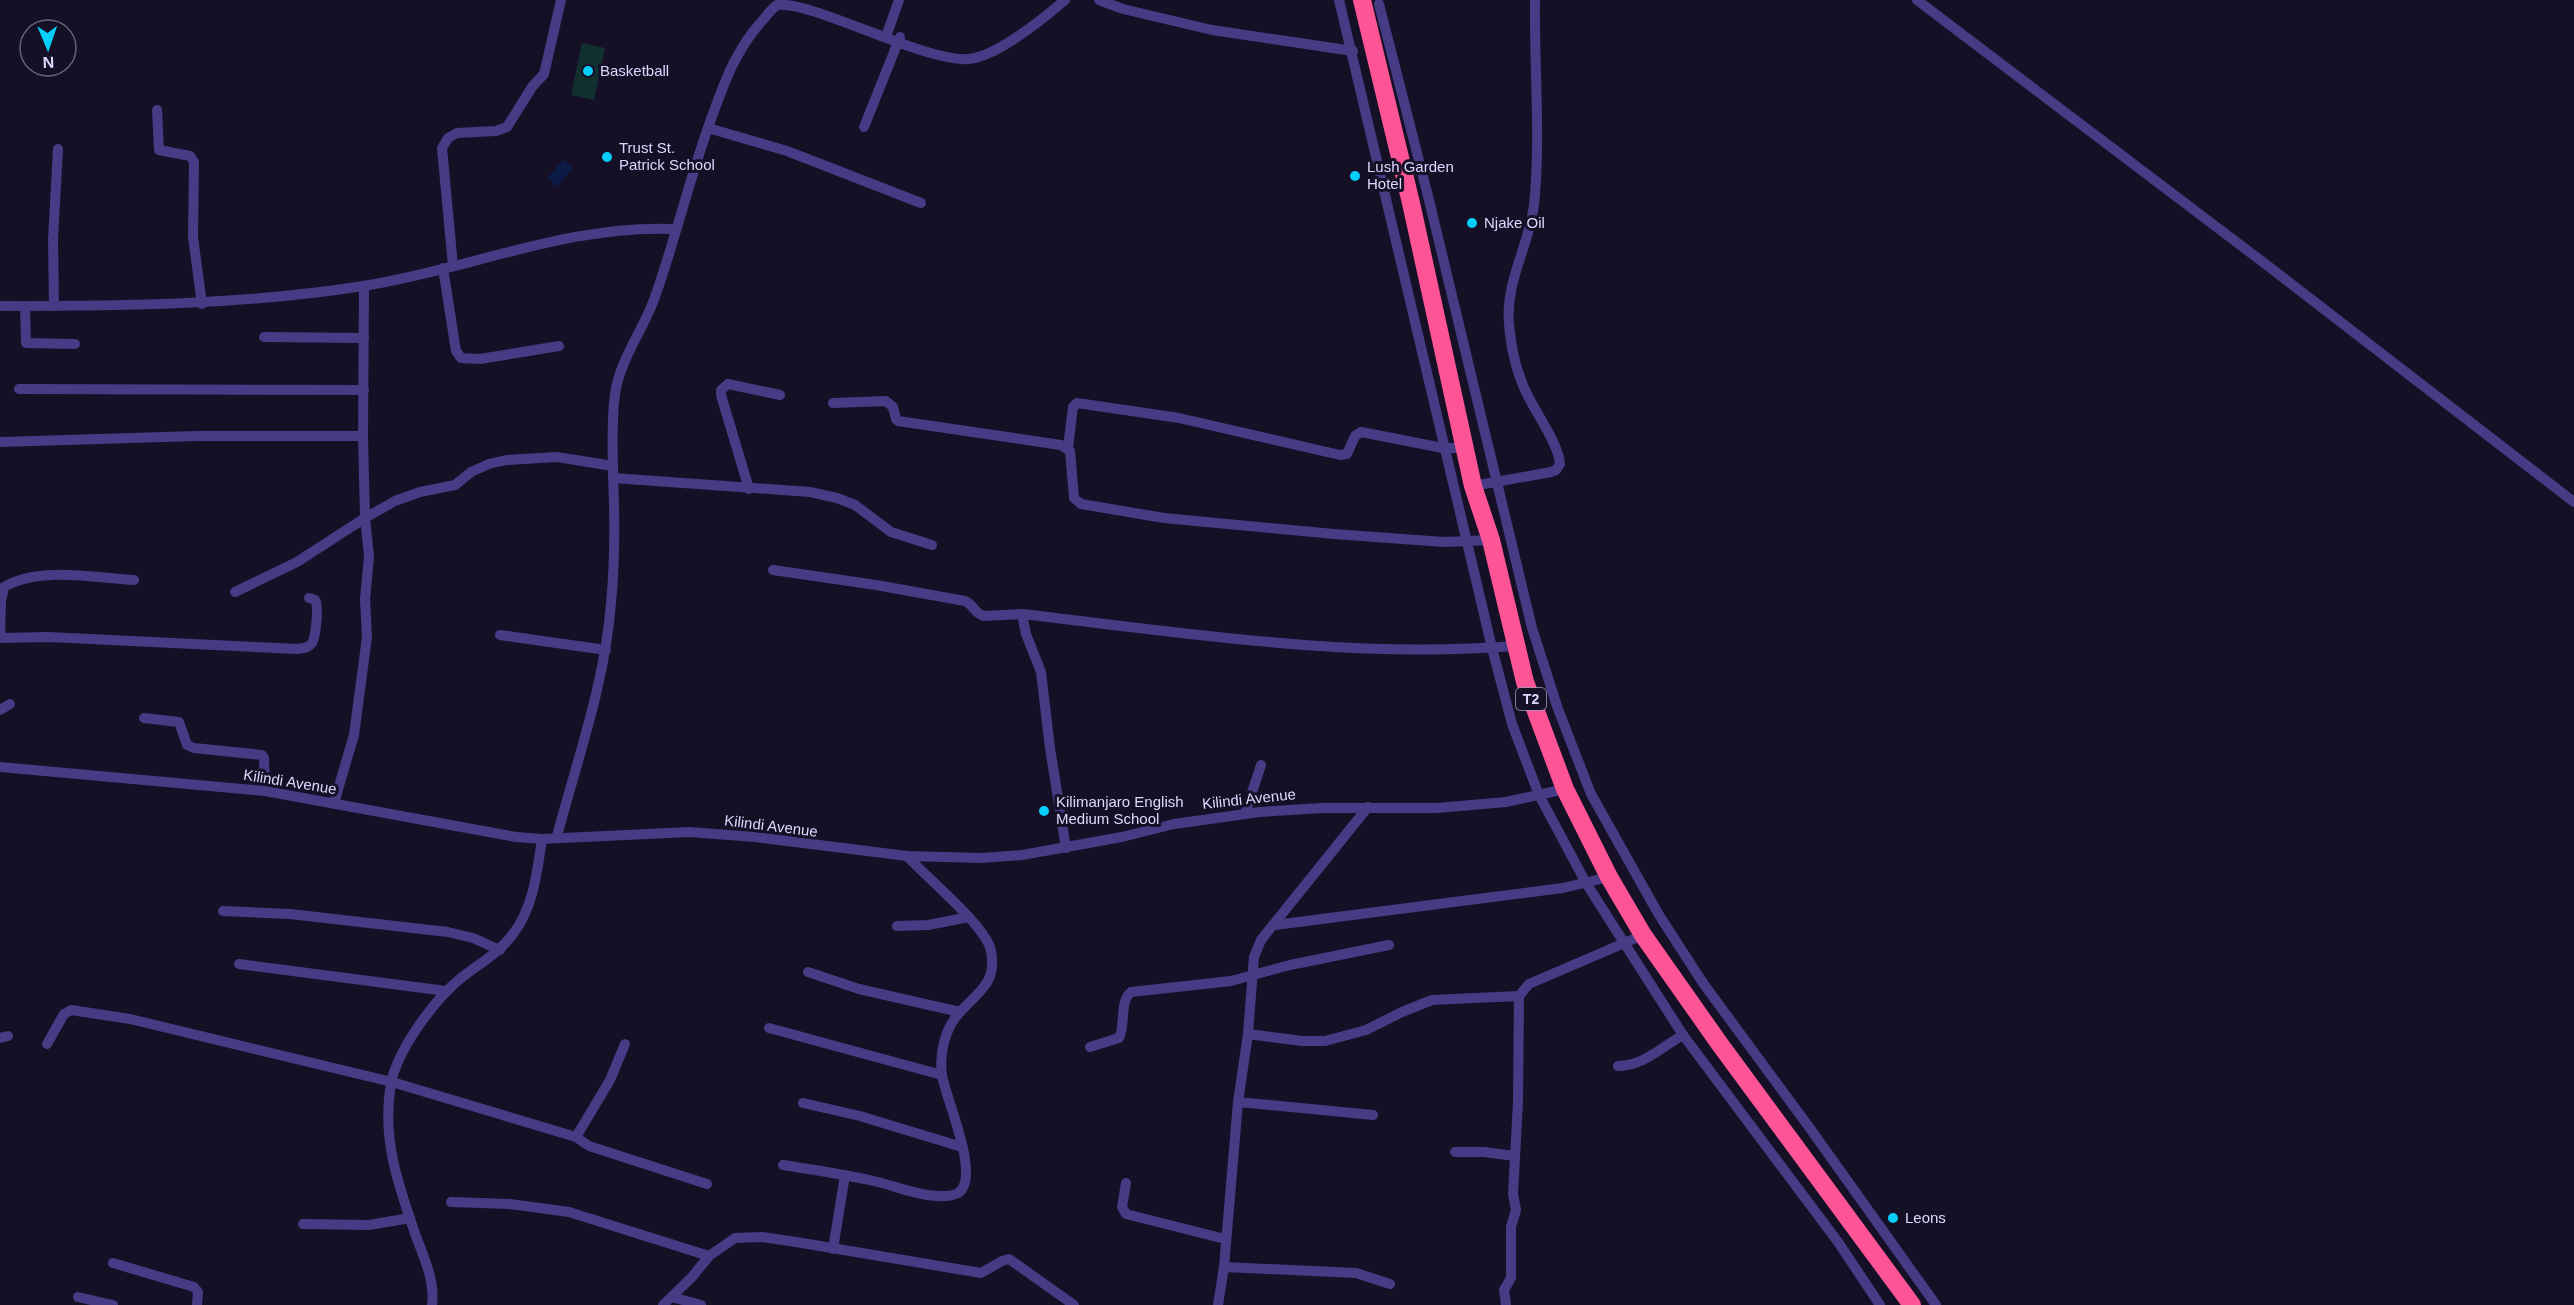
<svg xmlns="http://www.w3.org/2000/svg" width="2574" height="1305" font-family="Arial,sans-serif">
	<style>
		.green { fill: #133031 }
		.water { fill: #0b1b45 }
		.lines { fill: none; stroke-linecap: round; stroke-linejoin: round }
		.street { stroke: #453c85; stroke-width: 10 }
		.highway { stroke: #fd5496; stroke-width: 18 }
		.poi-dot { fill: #06cefb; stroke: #161027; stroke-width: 2 }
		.labels { text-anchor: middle; stroke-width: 6; stroke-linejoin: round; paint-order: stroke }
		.shield { fill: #161027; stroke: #a39bbe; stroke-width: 1.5 }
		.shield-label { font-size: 14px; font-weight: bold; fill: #dfd7fe }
		.poi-label { font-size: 15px; fill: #dfd7fe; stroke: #161027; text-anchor: start }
		.street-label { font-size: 15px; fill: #dfd7fe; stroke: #161027 }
	</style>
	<rect width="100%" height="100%" fill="#161027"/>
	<!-- green -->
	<path class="green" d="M 582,43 L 605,48 L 594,100 L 571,95 Z"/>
	<!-- water -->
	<path class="water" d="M 563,160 L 573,168 L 557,187 L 547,178 Z"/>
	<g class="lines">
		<!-- street -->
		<g class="street">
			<path d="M 1099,0 L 1123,9 L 1212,30 L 1353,51"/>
			<path d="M 1339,0 L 1492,648 L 1512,724 L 1539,795 L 1586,883 L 1683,1035 L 1838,1242 L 1880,1305"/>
			<path d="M 1917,0 L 2268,266 L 2574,502"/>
			<path d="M 1379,4 L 1429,200 L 1532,628 L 1558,709 L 1591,794 L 1659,915 L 1703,983 L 1809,1127 L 1936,1305"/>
			<path d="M 888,31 L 899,0"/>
			<path d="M 157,110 L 159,150 L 190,156 L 194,162 L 193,237 L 202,304"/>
			<path d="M 864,127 L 900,37"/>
			<path d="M 708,128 L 787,151 L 921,203"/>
			<path d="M 453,266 L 442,148 L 448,138 L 457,133 L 496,131 L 507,127 L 532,87 L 544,74 L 561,0"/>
			<path d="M 443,268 L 456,351 L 461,358 L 480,359 L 559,346"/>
			<path d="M 0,306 C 121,306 243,305 363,286 C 467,270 568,224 675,229"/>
			<path d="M 25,306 L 26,343 L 75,344"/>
			<path d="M 54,306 L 53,239 L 58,149"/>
			<path d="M 264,337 L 364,338"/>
			<path d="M 19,389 L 364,390"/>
			<path d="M 833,403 L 886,401 L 893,407 L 896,419 L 898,421 L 1061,445 L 1070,451 L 1074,498 L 1081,504 L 1164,518 L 1334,534 L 1444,542 L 1491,540"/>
			<path d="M 0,442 L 197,436 L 363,436"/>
			<path d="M 1068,448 L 1073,407 L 1077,403 L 1179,418 L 1340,455 L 1347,454 L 1355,436 L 1361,432 L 1443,448 L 1464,448"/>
			<path d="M 613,478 L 810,492 L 837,498 L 855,505 L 891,532 L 932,545"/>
			<path d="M 1473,486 L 1551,472 L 1556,470 L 1560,464 C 1559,445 1536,413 1527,394 C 1516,372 1511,348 1509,324 C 1505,282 1529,246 1534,205 C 1541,137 1534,68 1535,0"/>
			<path d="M 749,489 L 721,395 L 721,390 L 728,384 L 780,395"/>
			<path d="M 773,570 L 876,585 L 965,601 C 973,604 975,614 984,616 L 1022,614 C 1185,633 1350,659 1515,646"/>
			<path d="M 235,592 L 297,562 L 365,518 L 395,501 L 420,492 L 455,485 L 471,472 L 489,464 L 506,460 L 557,457 L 613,466"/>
			<path d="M 1022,614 L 1026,634 L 1041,672 L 1050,748 L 1066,848"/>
			<path d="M 500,635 L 606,650"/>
			<path d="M 0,638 L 48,637 L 298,649 C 303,648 309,648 312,643 C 316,636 319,606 315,600 L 309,598"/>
			<path d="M 0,638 L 1,601 L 4,587 C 39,566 95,578 134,580"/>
			<path d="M 0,710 L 10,704"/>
			<path d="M 144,718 L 179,722 L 187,745 L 194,748 L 262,755 L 264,758 L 265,791"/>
			<path d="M 0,767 L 265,791 L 516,837 L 542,839 L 689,832 L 755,837 L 907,856 L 982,858 L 1022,855 L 1122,837 L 1174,824 L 1260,812 L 1322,808 L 1437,808 L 1506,802 L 1565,789"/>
			<path d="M 334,803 L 354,735 L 367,637 L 365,599 L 369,556 L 365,518 L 363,436 L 364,286"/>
			<path d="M 1245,814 L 1261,765"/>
			<path d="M 557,836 C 577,760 605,683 611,603 C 615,562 615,519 613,477 C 613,450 611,421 615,394 C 620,358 645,328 656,294 C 677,234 691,172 714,111 C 726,78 737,49 761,22 C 766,17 771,9 777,5 C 812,0 925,63 969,59 C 996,57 1044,18 1065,0"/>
			<path d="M 223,911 L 290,914 L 448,932 L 473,938 L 500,950"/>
			<path d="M 1275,925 L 1563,888 L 1609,877"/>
			<path d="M 897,926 L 928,925 L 969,917"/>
			<path d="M 239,964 L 446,991"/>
			<path d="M 808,972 L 859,989 L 960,1012"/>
			<path d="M 769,1028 L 942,1075"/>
			<path d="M 1248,1034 L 1302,1041 L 1325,1041 L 1366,1030 L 1402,1012 L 1432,1000 L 1519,996"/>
			<path d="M 0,1038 L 8,1036"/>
			<path d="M 47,1044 L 64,1014 L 71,1010 L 130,1019 L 392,1082 L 576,1137 L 589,1146 L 707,1184"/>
			<path d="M 1090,1047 L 1119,1038 C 1126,1024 1119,1002 1131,992 L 1231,981 L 1290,965 L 1389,945"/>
			<path d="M 1618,1066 C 1645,1065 1660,1048 1683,1035"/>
			<path d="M 1238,1102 L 1373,1115"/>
			<path d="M 803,1103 L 860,1116 L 962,1147"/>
			<path d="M 576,1137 L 610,1080 L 625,1044"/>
			<path d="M 1455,1152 L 1484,1152 L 1515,1156"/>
			<path d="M 783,1165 C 814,1170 844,1174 874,1181 C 891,1185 909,1192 927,1195 C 936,1196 949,1198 958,1193 C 982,1178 945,1097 942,1075 C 939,1053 945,1028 960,1012 C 979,991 997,983 991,951 C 987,927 926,877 907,856"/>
			<path d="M 1126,1183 L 1122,1207 L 1126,1214 L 1225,1239"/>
			<path d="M 451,1202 L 510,1204 L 569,1212 L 709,1256"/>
			<path d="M 303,1224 L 369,1225 L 410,1218"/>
			<path d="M 833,1249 L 845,1175"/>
			<path d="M 113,1263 L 194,1287 L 198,1292 L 197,1305"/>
			<path d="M 1224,1267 L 1356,1273 L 1390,1284"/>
			<path d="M 78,1297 L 113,1305"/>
			<path d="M 672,1297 L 701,1305"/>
			<path d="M 432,1305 C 435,1282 425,1260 417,1239 C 399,1187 381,1139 391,1083 C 398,1049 434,1000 461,978 C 480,963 499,953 513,934 C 534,906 537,872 542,839"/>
			<path d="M 663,1305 L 692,1277 L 709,1256 L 735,1238 L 762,1237 L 796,1242 L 981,1273 L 1002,1261 L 1009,1259 L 1074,1305"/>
			<path d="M 1218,1305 L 1224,1267 L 1238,1102 L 1248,1034 L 1254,957 L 1261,940 L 1368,807"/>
			<path d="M 1506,1305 L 1504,1290 L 1511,1278 L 1511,1227 L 1516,1210 L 1513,1194 L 1518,1102 L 1519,996 L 1529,984 L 1643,935"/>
		</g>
		<!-- highway -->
		<path class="highway" d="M 1362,0 L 1411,203 L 1473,486 L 1491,540 L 1525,682 L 1565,789 L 1609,877 L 1643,935 L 1719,1043 L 1912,1305"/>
	</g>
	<!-- markers -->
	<g class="poi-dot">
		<circle cx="588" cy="71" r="6"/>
		<circle cx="607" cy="157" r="6"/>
		<circle cx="1355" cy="176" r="6"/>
		<circle cx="1472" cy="223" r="6"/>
		<circle cx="1044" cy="811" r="6"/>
		<circle cx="1893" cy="1218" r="6"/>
	</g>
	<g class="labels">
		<!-- shield labels -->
		<rect class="shield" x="1516" y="688" width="30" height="22" rx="4.5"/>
		<g class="shield-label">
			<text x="1531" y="704">T2</text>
		</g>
		<!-- poi labels -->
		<g class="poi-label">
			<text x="600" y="76">Basketball</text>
			<text x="619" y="153">Trust St.<tspan x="619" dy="17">Patrick School</tspan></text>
			<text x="1367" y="172">Lush Garden<tspan x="1367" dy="17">Hotel</tspan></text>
			<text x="1484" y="228">Njake Oil</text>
			<text x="1056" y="807">Kilimanjaro English<tspan x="1056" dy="17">Medium School</tspan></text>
			<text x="1905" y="1223">Leons</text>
		</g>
		<!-- street labels -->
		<g class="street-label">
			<text transform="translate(290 782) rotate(9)" y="5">Kilindi Avenue</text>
			<text transform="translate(1249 799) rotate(-6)" y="5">Kilindi Avenue</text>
			<text transform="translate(771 826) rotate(7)" y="5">Kilindi Avenue</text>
		</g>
	</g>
	<!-- north arrow -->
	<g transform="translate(48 48) rotate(178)"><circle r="28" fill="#161027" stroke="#66607d" stroke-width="1.5"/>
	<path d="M0-4.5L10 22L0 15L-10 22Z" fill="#06cefb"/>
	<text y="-9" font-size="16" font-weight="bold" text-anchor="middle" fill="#dfd7fe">N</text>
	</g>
</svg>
